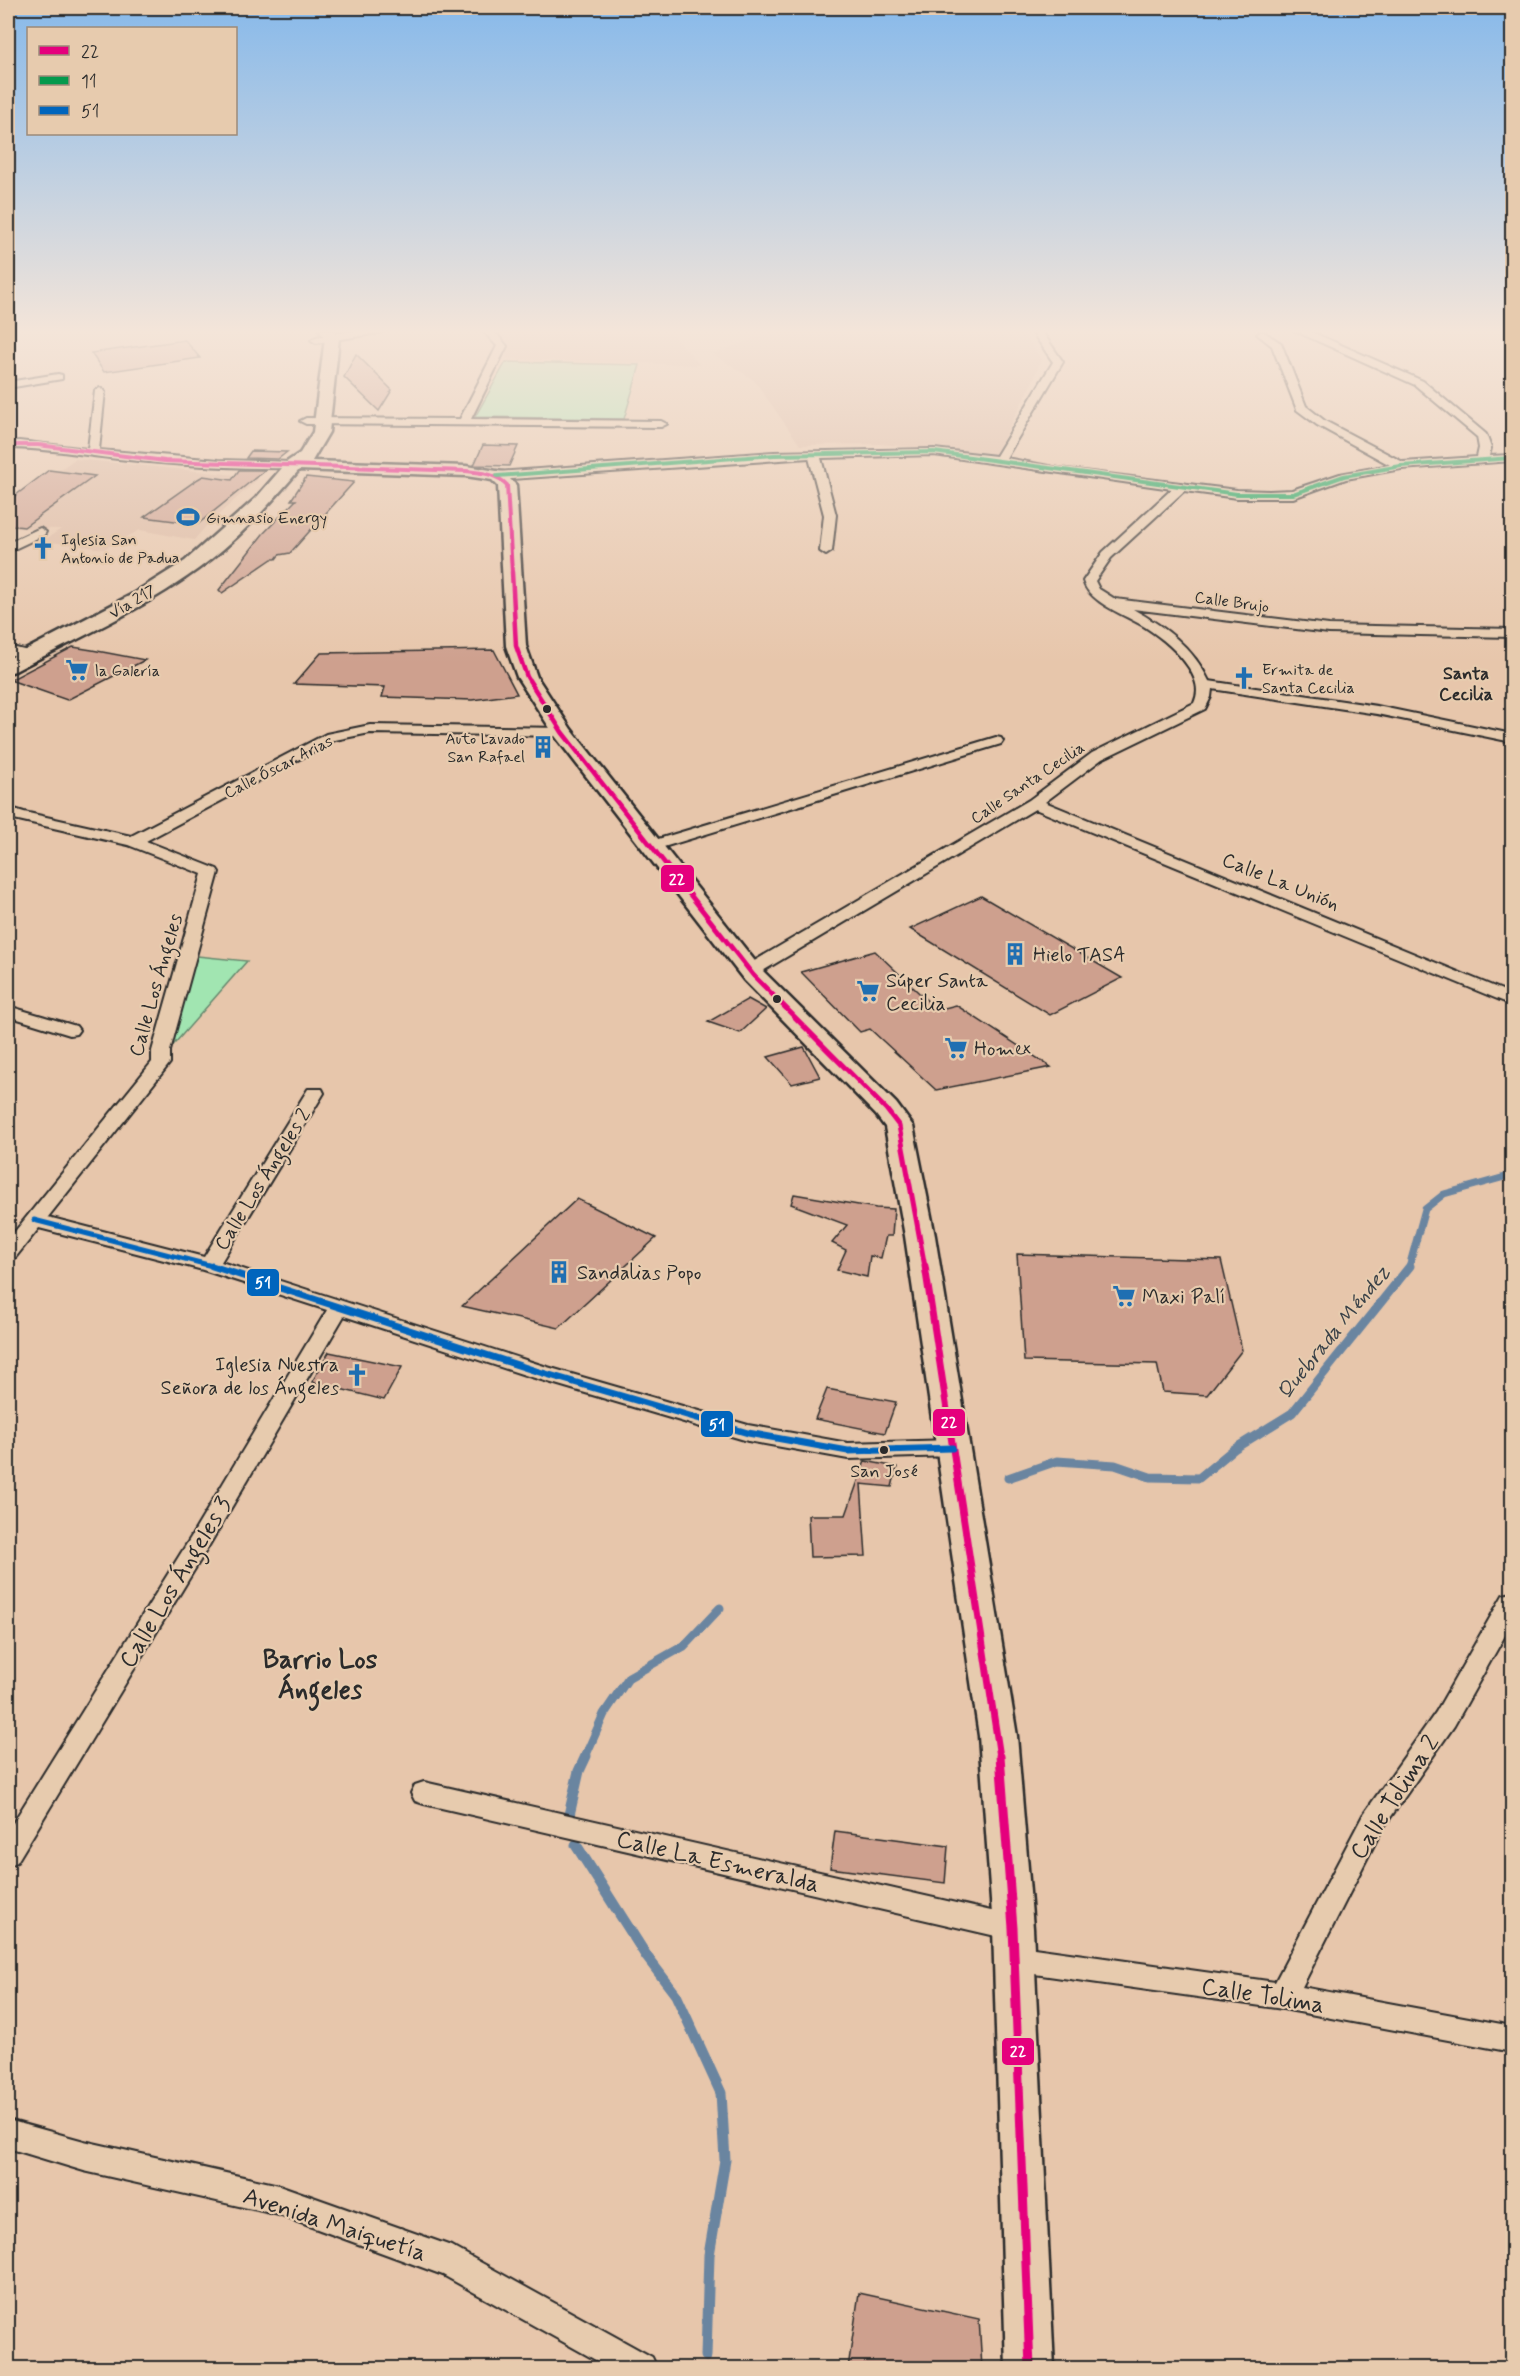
<svg xmlns="http://www.w3.org/2000/svg" width="1520" height="2376" font-family="Mynerve,sans-serif">
	<style>
		.built { fill: #dcb8a0 }
		.green { fill: #a1e5b1; stroke: #66886e; stroke-width: 1.5 }
		.lines { fill: none; stroke-linecap: round; stroke-linejoin: round }
		.stream-far2 { stroke: #6b85a0; stroke-width: 7 }
		.stream-far1 { stroke: #6b85a0; stroke-width: 9 }
		.stream { stroke: #6b85a0; stroke-width: 11 }
		.building { fill: #cea08e; stroke: #2b2b2b; stroke-width: 1.5 }
		.street-casing { stroke: #2b2b2b; stroke-width: 4 }
		.secondary-casing { stroke: #2b2b2b; stroke-width: 5 }
		.street { fill: #e7cbae; fill-rule: evenodd }
		.secondary { fill: #e7cbae; fill-rule: evenodd }
		.bus-1-far4-casing { stroke: #e7cbae; stroke-width: 6 }
		.bus-1-far3-casing { stroke: #e7cbae; stroke-width: 8 }
		.bus-1-far2-casing { stroke: #e7cbae; stroke-width: 10 }
		.bus-1-far1-casing { stroke: #e7cbae; stroke-width: 11 }
		.bus-1-casing { stroke: #e7cbae; stroke-width: 14 }
		.bus-2-casing { stroke: #e7cbae; stroke-width: 6 }
		.bus-3-far1-casing { stroke: #e7cbae; stroke-width: 10 }
		.bus-3-casing { stroke: #e7cbae; stroke-width: 11 }
		.bus-1-far4 { stroke: #e5007d; stroke-width: 4 }
		.bus-1-far3 { stroke: #e5007d; stroke-width: 4.5 }
		.bus-1-far2 { stroke: #e5007d; stroke-width: 5 }
		.bus-1-far1 { stroke: #e5007d; stroke-width: 7 }
		.bus-1 { stroke: #e5007d; stroke-width: 9 }
		.bus-2 { stroke: #049a4d; stroke-width: 4 }
		.bus-3-far1 { stroke: #0065bd; stroke-width: 5 }
		.bus-3 { stroke: #0065bd; stroke-width: 7 }
		.bus-dot { fill: #2b2b2b; stroke: #e7cbae; stroke-width: 2 }
		.labels { text-anchor: middle; stroke-width: 4.5; stroke-linejoin: round; paint-order: stroke }
		.far-poi-label { font-size: 16px; fill: #2b2b2b; stroke: #e7cbae; text-anchor: start }
		.far-street-label { font-size: 16px; fill: #2b2b2b; stroke: #e7cbae }
		.far-neighbourhood-label { font-size: 18px; font-weight: bold; fill: #2b2b2b; stroke: #e7cbae }
		.bus-label { font-size: 18px; fill: #2b2b2b; stroke: #e7cbae }
		.street-label { font-size: 20px; fill: #2b2b2b; stroke: #e7cbae }
		.poi-label { font-size: 20px; fill: #2b2b2b; stroke: #e7cbae; text-anchor: start }
		.water-label { font-size: 21px; font-style: italic; fill: #3b4248; stroke: #e7cbae }
		.near-street-label { font-size: 24px; fill: #2b2b2b; stroke: #e7cbae }
		.near-neighbourhood-label { font-size: 26px; font-weight: bold; fill: #2b2b2b; stroke: #e7cbae }
		.line-badge { stroke: #e7cbae; stroke-width: 2 }
		.badge-label { font-size: 16px; text-anchor: middle; font-weight: bold; fill: #fff }
	</style>
	<rect width="100%" height="100%" fill="#e7c6ab"/>
	<filter id="ink" filterUnits="userSpaceOnUse"><feTurbulence type="fractalNoise" baseFrequency=".0167" numOctaves="2"/><feDisplacementMap in="SourceGraphic" scale="12" xChannelSelector="R" yChannelSelector="G"/><feConvolveMatrix kernelMatrix="1 2 1 2 8 2 1 2 1" color-interpolation-filters="sRGB"/></filter>
	<g filter="url(#ink)">
		<!-- built -->
		<g class="built">
			<path d="M 497,330 L 603,330 L 613,336 L 672,334 L 700,365 L 506,359 L 508,344 Z"/>
			<path d="M 777,330 L 1021,330 L 1041,359 L 1033,381 L 995,455 L 880,444 L 800,445 L 754,380 L 713,354 Z"/>
			<path d="M 75,459 L 257,477 L 258,479 L 207,525 L 194,540 L 140,530 L 104,549 L 43,541 L 61,529 L 8,528 L 8,507 Z"/>
		</g>
		<!-- green -->
		<g class="green">
			<path d="M 506,362 L 640,365 L 624,419 L 475,417 Z"/>
			<path d="M 197,956 L 247,961 L 168,1051 Z"/>
		</g>
		<g class="lines">
			<!-- stream-far2 -->
			<path class="stream-far2" d="M 1409,1267 L 1425,1209 L 1444,1194 L 1512,1175"/>
			<!-- stream-far1 -->
			<g class="stream-far1">
				<path d="M 1008,1478 L 1057,1461 L 1115,1465 L 1150,1477 L 1199,1478 L 1234,1449 L 1292,1413 L 1410,1266"/>
				<path d="M 585,1757 L 604,1714 L 629,1677 L 684,1646 L 720,1608"/>
			</g>
			<!-- stream -->
			<g class="stream">
				<path d="M 569,1815 L 579,1771 L 586,1756"/>
				<path d="M 576,1845 L 647,1957 L 676,1995 L 721,2093 L 725,2160 L 709,2255 L 706,2356"/>
			</g>
		</g>
		<!-- building -->
		<g class="building">
			<path d="M 185,340 L 200,358 L 104,372 L 91,353 Z"/>
			<path d="M 356,354 L 392,390 L 379,411 L 344,377 Z"/>
			<path d="M 483,445 L 518,446 L 509,466 L 474,465 Z"/>
			<path d="M 251,451 L 287,452 L 278,459 L 246,458 Z"/>
			<path d="M 49,470 L 95,476 L 24,527 L 8,525 L 8,501 Z"/>
			<path d="M 239,470 L 265,470 L 198,524 L 144,517 L 198,479 L 203,476 L 232,480 Z"/>
			<path d="M 306,477 L 354,482 L 290,553 L 279,555 L 276,559 L 272,559 L 222,593 L 219,590 L 263,534 L 296,500 L 291,500 Z"/>
			<path d="M 73,647 L 92,650 L 145,660 L 67,700 L 10,680 Z"/>
			<path d="M 494,650 L 517,694 L 472,700 L 382,697 L 385,687 L 294,684 L 321,653 Z"/>
			<path d="M 981,896 L 1122,978 L 1050,1015 L 910,929 Z"/>
			<path d="M 875,951 L 937,1010 L 956,1005 L 1051,1067 L 936,1090 L 870,1029 L 860,1032 L 801,972 Z"/>
			<path d="M 748,999 L 766,1009 L 740,1033 L 708,1022 Z"/>
			<path d="M 804,1047 L 820,1077 L 792,1084 L 768,1057 Z"/>
			<path d="M 794,1194 L 876,1208 L 894,1209 L 892,1236 L 886,1236 L 881,1258 L 870,1256 L 867,1277 L 837,1270 L 846,1250 L 832,1243 L 847,1225 L 791,1204 Z"/>
			<path d="M 577,1199 L 656,1238 L 559,1328 L 462,1306 Z"/>
			<path d="M 1017,1254 L 1221,1260 L 1242,1350 L 1207,1395 L 1163,1392 L 1157,1364 L 1024,1361 Z"/>
			<path d="M 329,1352 L 402,1367 L 384,1400 L 312,1382 Z"/>
			<path d="M 827,1389 L 896,1402 L 885,1433 L 815,1419 Z"/>
			<path d="M 865,1461 L 897,1467 L 892,1487 L 861,1484 L 866,1556 L 810,1557 L 808,1515 L 846,1515 Z"/>
			<path d="M 835,1831 L 948,1846 L 945,1883 L 830,1868 Z"/>
			<path d="M 859,2293 L 979,2319 L 982,2368 L 848,2368 Z"/>
		</g>
		<g class="lines">
			<!-- street casing -->
			<g class="street-casing">
				<g id="street">
					<path d="M 358,330 L 384,330 L 379,333 L 316,343 L 311,340 L 316,337 Z"/>
					<path d="M 482,330 L 493,330 L 507,346 L 471,419 L 661,421 L 667,424 L 661,427 L 306,424 L 300,421 L 306,418 L 460,419 L 497,346 Z"/>
					<path d="M 1031,330 L 1041,330 L 1063,362 L 1006,458 L 1059,468 L 1237,490 L 1269,491 L 1292,490 L 1340,474 L 1390,465 L 1317,425 L 1297,410 L 1272,346 L 1257,334 L 1262,331 L 1281,343 L 1306,406 L 1325,421 L 1403,462 L 1477,457 L 1479,448 L 1477,437 L 1415,385 L 1293,330 L 1307,330 L 1423,381 L 1486,434 L 1491,448 L 1489,456 L 1512,455 L 1512,461 L 1401,469 L 1346,479 L 1293,498 L 1237,498 L 1184,491 L 1111,558 L 1095,581 L 1099,589 L 1115,599 L 1329,625 L 1512,629 L 1512,637 L 1329,633 L 1133,609 C 1165,627 1193,647 1209,681 L 1377,706 L 1512,734 L 1512,742 L 1377,714 L 1212,689 L 1211,697 L 1205,709 L 1102,759 L 1045,802 L 1512,994 L 1512,1005 L 1035,809 L 756,975 L 744,975 L 741,971 L 744,967 L 1029,800 L 1092,753 L 1194,703 C 1200,690 1196,680 1189,668 C 1178,651 1162,638 1145,627 C 1126,615 1089,603 1083,581 L 1103,552 L 1172,489 L 934,455 L 821,458 L 836,515 L 832,551 L 826,555 L 820,551 L 824,515 L 809,458 L 497,480 L 491,476 L 497,472 L 774,452 L 934,449 L 996,456 L 1053,362 Z"/>
					<path d="M 58,374 L 62,375 L 62,379 L 8,388 L 8,382 Z"/>
					<path d="M 100,388 L 105,391 L 99,450 L 219,460 L 294,462 L 300,465 L 294,468 C 235,469 177,465 118,459 C 81,455 45,448 8,448 L 8,442 L 19,441 L 88,449 L 95,391 Z"/>
					<path d="M 40,528 L 46,532 L 44,535 L 8,552 L 8,543 Z"/>
					<path d="M 8,646 L 36,653 L 38,656 L 31,660 L 8,654 Z"/>
					<path d="M 370,725 L 562,728 L 569,732 L 562,736 L 370,733 L 335,740 L 146,841 L 217,869 L 219,872 L 170,1051 L 170,1063 L 48,1217 L 204,1257 L 308,1089 L 322,1089 L 324,1093 L 221,1262 L 544,1366 L 748,1425 L 848,1443 L 952,1440 L 960,1442 L 963,1448 L 960,1454 L 952,1456 L 848,1459 L 748,1441 L 528,1376 L 344,1316 L 207,1549 L 17,1862 L 8,1866 L 8,1831 L 191,1537 L 327,1310 L 203,1270 L 39,1228 L 15,1258 L 8,1259 L 8,1240 L 152,1062 L 152,1051 L 202,874 L 128,845 L 14,819 L 8,817 L 8,807 L 24,812 L 131,836 L 326,734 Z"/>
					<path d="M 996,737 L 1001,738 L 1003,741 L 1001,744 L 657,849 L 651,851 L 643,846 L 645,843 Z"/>
					<path d="M 8,1006 L 76,1026 L 79,1030 L 76,1034 L 70,1035 L 8,1016 Z"/>
					<path d="M 1512,1593 L 1512,1623 L 1454,1726 L 1381,1831 L 1302,1987 L 1512,2026 L 1512,2052 L 1283,2009 L 1013,1971 L 1003,1967 L 999,1958 L 1003,1949 L 1013,1945 L 1275,1982 L 1363,1815 L 1436,1712 L 1503,1595 Z"/>
					<path d="M 424,1782 L 1013,1916 L 1023,1919 L 1027,1928 L 1023,1937 L 1013,1940 L 424,1804 L 415,1801 L 411,1793 L 415,1785 Z"/>
					<path d="M 8,2120 L 84,2141 L 279,2185 L 451,2246 L 652,2357 L 657,2368 L 610,2368 L 443,2275 L 279,2215 L 84,2171 L 8,2148 Z"/>
				</g>
			</g>
			<!-- secondary casing -->
			<g class="secondary-casing">
				<path id="secondary" d="M 319,330 L 334,330 L 339,338 L 329,432 L 312,461 L 466,466 L 503,472 L 516,485 L 526,646 L 537,677 L 571,729 L 762,970 L 896,1103 L 913,1126 L 935,1236 L 1017,1736 L 1033,1928 L 1054,2368 L 1006,2368 L 993,1928 L 979,1736 L 905,1236 L 885,1127 L 876,1115 L 744,980 L 555,736 L 517,677 L 506,646 L 498,486 L 492,480 L 466,476 L 299,470 C 268,506 236,542 198,569 C 142,610 76,639 15,671 L 8,673 L 8,659 L 129,596 L 185,561 L 256,498 L 288,461 L 300,453 L 313,432 L 325,338 Z"/>
			</g>
			<!-- street -->
			<use href="#street" class="street"/>
			<!-- secondary -->
			<use href="#secondary" class="secondary"/>
			<!-- bus-1-far4 casing -->
			<g class="bus-1-far4-casing">
				<path id="bus-1-far4" d="M 8,445 L 38,445 L 165,461 L 466,471 C 481,473 496,473 507,485 L 512,573"/>
			</g>
			<!-- bus-1-far3 casing -->
			<g class="bus-1-far3-casing">
				<path id="bus-1-far3" d="M 512,572 L 516,646 L 527,677 L 562,732 L 678,880"/>
			</g>
			<!-- bus-1-far2 casing -->
			<g class="bus-1-far2-casing">
				<path id="bus-1-far2" d="M 677,878 L 753,975 L 886,1109 L 899,1126 L 925,1267"/>
			</g>
			<!-- bus-1-far1 casing -->
			<g class="bus-1-far1-casing">
				<path id="bus-1-far1" d="M 925,1266 L 1000,1757"/>
			</g>
			<!-- bus-1 casing -->
			<g class="bus-1-casing">
				<path id="bus-1" d="M 1000,1756 L 1013,1928 L 1030,2368"/>
			</g>
			<!-- bus-2 casing -->
			<g class="bus-2-casing">
				<path id="bus-2" d="M 497,476 L 774,455 L 934,452 L 1237,494 L 1293,494 L 1344,476 L 1401,466 L 1512,458"/>
			</g>
			<!-- bus-3-far1 casing -->
			<g class="bus-3-far1-casing">
				<path id="bus-3-far1" d="M 34,1220 L 216,1267"/>
			</g>
			<!-- bus-3 casing -->
			<g class="bus-3-casing">
				<path id="bus-3" d="M 212,1266 L 536,1371 L 748,1433 L 848,1451 L 952,1448"/>
			</g>
			<!-- bus-1-far4 -->
			<use href="#bus-1-far4" class="bus-1-far4"/>
			<!-- bus-1-far3 -->
			<use href="#bus-1-far3" class="bus-1-far3"/>
			<!-- bus-1-far2 -->
			<use href="#bus-1-far2" class="bus-1-far2"/>
			<!-- bus-1-far1 -->
			<use href="#bus-1-far1" class="bus-1-far1"/>
			<!-- bus-1 -->
			<use href="#bus-1" class="bus-1"/>
			<!-- bus-2 -->
			<use href="#bus-2" class="bus-2"/>
			<!-- bus-3-far1 -->
			<use href="#bus-3-far1" class="bus-3-far1"/>
			<!-- bus-3 -->
			<use href="#bus-3" class="bus-3"/>
		</g>
	</g>
	<!-- sky -->
	<linearGradient id="sky" x2="0" y2="1"><stop stop-color="#87b9ea"/><stop offset="0.5" stop-color="#f4e5d9"/><stop offset="1" stop-color="#f4e5d9" stop-opacity="0"/></linearGradient>
	<rect width="1520" height="663" fill="url(#sky)"/>
	<!-- icons -->
	<defs>
		<g id="stadium-bare" transform="scale(1.8)"><path d="M0-5a6.5 5 0 1 0 0 10a6.5 5 0 1 0 0-10ZM-3.5-1.8h7v3.6h-7Z" fill="#1f6fb2" stroke="#e7cbae" stroke-width="2.5" paint-order="stroke"/></g>
		<g id="church-bare" transform="scale(1.8)"><path d="M-1.2-6h2.4v3.5h3.3v2.4h-3.3V6h-2.4V-.1h-3.3v-2.4h3.3Z" fill="#1f6fb2" stroke="#e7cbae" stroke-width="2.5" paint-order="stroke"/></g>
		<g id="supermarket-bare" transform="scale(1.8)"><path d="M-6-5.5h2.5l.6 2H6L4.5 2H-2.5L-4.4-4H-6ZM-1.5 3.2a1.3 1.3 0 1 0 .1 0ZM3 3.2a1.3 1.3 0 1 0 .1 0Z" fill="#1f6fb2" stroke="#e7cbae" stroke-width="2.5" paint-order="stroke"/></g>
		<g id="building-bare" transform="scale(1.8)"><path d="M-4-6H4V6H1V3H-1V6H-4ZM-2.5-4.3h1.7v1.8h-1.7ZM.8-4.3h1.7v1.8H.8ZM-2.5-1h1.7V.8h-1.7ZM.8-1h1.7V.8H.8Z" fill="#1f6fb2" stroke="#e7cbae" stroke-width="2.5" paint-order="stroke"/></g>
	</defs>
	<g fill-rule="evenodd">
		<use href="#stadium-bare" x="188" y="517"/>
		<use href="#church-bare" x="43" y="548"/>
		<use href="#supermarket-bare" x="77" y="670"/>
		<use href="#church-bare" x="1244" y="678"/>
		<use href="#building-bare" x="543" y="747"/>
		<use href="#building-bare" x="1015" y="954"/>
		<use href="#supermarket-bare" x="868" y="991"/>
		<use href="#supermarket-bare" x="956" y="1048"/>
		<use href="#building-bare" x="559" y="1272"/>
		<use href="#supermarket-bare" x="1124" y="1296"/>
		<use href="#church-bare" x="357" y="1375"/>
	</g>
	<!-- markers -->
	<g class="bus-dot">
		<circle cx="547" cy="709" r="5"/>
		<circle cx="777" cy="999" r="5"/>
		<circle cx="884" cy="1450" r="5"/>
	</g>
	<g class="labels">
		<!-- far-poi labels -->
		<g class="far-poi-label">
			<text x="206" y="523">Gimnasio Energy</text>
			<text x="61" y="545">Iglesia San<tspan x="61" dy="18">Antonio de Padua</tspan></text>
			<text x="1262" y="675">Ermita de<tspan x="1262" dy="18">Santa Cecilia</tspan></text>
			<text x="95" y="676">la Galería</text>
			<text x="525" y="744" text-anchor="end">Auto Lavado<tspan x="525" dy="18">San Rafael</tspan></text>
		</g>
		<!-- far-street labels -->
		<g class="far-street-label">
			<text transform="translate(132 601) rotate(-30)" y="6">Vía 217</text>
			<text transform="translate(1232 601) rotate(8)" y="6">Calle Brujo</text>
			<text transform="translate(278 766) rotate(-27)" y="6">Calle Óscar Arias</text>
			<text transform="translate(1027 782) rotate(-34)" y="6">Calle Santa Cecilia</text>
		</g>
		<!-- far-neighbourhood labels -->
		<g class="far-neighbourhood-label">
			<text x="1466" y="679">Santa<tspan x="1466" dy="21">Cecilia</tspan></text>
		</g>
		<!-- bus labels -->
		<g class="bus-label">
			<text x="884" y="1477">San José</text>
		</g>
		<!-- street labels -->
		<g class="street-label">
			<text transform="translate(1281 881) rotate(22)" y="7">Calle La Unión</text>
			<text transform="translate(155 985) rotate(-74)" y="7">Calle Los Ángeles</text>
			<text transform="translate(262 1179) rotate(-58)" y="7">Calle Los Ángeles 2</text>
		</g>
		<!-- poi labels -->
		<g class="poi-label">
			<text x="1033" y="961">Hielo TASA</text>
			<text x="886" y="987">Súper Santa<tspan x="886" dy="23">Cecilia</tspan></text>
			<text x="974" y="1055">Homex</text>
			<text x="577" y="1279">Sandalias Popo</text>
			<text x="1142" y="1303">Maxi Palí</text>
			<text x="339" y="1371" text-anchor="end">Iglesia Nuestra<tspan x="339" dy="23">Señora de los Ángeles</tspan></text>
		</g>
		<!-- water labels -->
		<g class="water-label">
			<text transform="translate(1333 1332) rotate(-51)" y="7">Quebrada Méndez</text>
		</g>
		<!-- near-street labels -->
		<g class="near-street-label">
			<text transform="translate(175 1582) rotate(-59)" y="8">Calle Los Ángeles 3</text>
			<text transform="translate(1394 1797) rotate(-57)" y="8">Calle Tolima 2</text>
			<text transform="translate(718 1861) rotate(13)" y="8">Calle La Esmeralda</text>
			<text transform="translate(1263 1995) rotate(9)" y="8">Calle Tolima</text>
			<text transform="translate(335 2224) rotate(18)" y="8">Avenida Maiquetía</text>
		</g>
		<!-- near-neighbourhood labels -->
		<g class="near-neighbourhood-label">
			<text x="320" y="1668">Barrio Los<tspan x="320" dy="30">Ángeles</tspan></text>
		</g>
	</g>
	<g class="line-badge">
		<rect x="660" y="864" width="35" height="29" rx="6" fill="#e5007d"/>
		<rect x="246" y="1268" width="34" height="29" rx="6" fill="#0065bd"/>
		<rect x="932" y="1408" width="34" height="29" rx="6" fill="#e5007d"/>
		<rect x="700" y="1410" width="34" height="28" rx="6" fill="#0065bd"/>
		<rect x="1001" y="2037" width="34" height="29" rx="6" fill="#e5007d"/>
	</g>
	<g class="badge-label">
		<text x="677" y="885">22</text>
		<text x="263" y="1288">51</text>
		<text x="949" y="1428">22</text>
		<text x="717" y="1430">51</text>
		<text x="1018" y="2057">22</text>
	</g>
	<!-- margin -->
	<rect width="1520" height="2376" fill="none" stroke="#e7cbae" stroke-width="30"/>
	<rect x="15" y="15" width="1490" height="2346" fill="none" stroke="#2b2b2b" stroke-width="2" filter="url(#ink)"/>
	<!-- legend -->
	<rect x="27" y="27" width="210" height="108" fill="#e7cbae" stroke="#9c8b7a" stroke-width="1.5"/>
	<rect x="39" y="46" width="30" height="9" fill="#e5007d" stroke="#9c8b7a" stroke-width="1.5"/>
	<text x="81" y="57" font-size="18" fill="#2b2b2b">22</text>
	<rect x="39" y="76" width="30" height="9" fill="#049a4d" stroke="#9c8b7a" stroke-width="1.5"/>
	<text x="81" y="87" font-size="18" fill="#2b2b2b">11</text>
	<rect x="39" y="106" width="30" height="9" fill="#0065bd" stroke="#9c8b7a" stroke-width="1.5"/>
	<text x="81" y="117" font-size="18" fill="#2b2b2b">51</text>
</svg>
